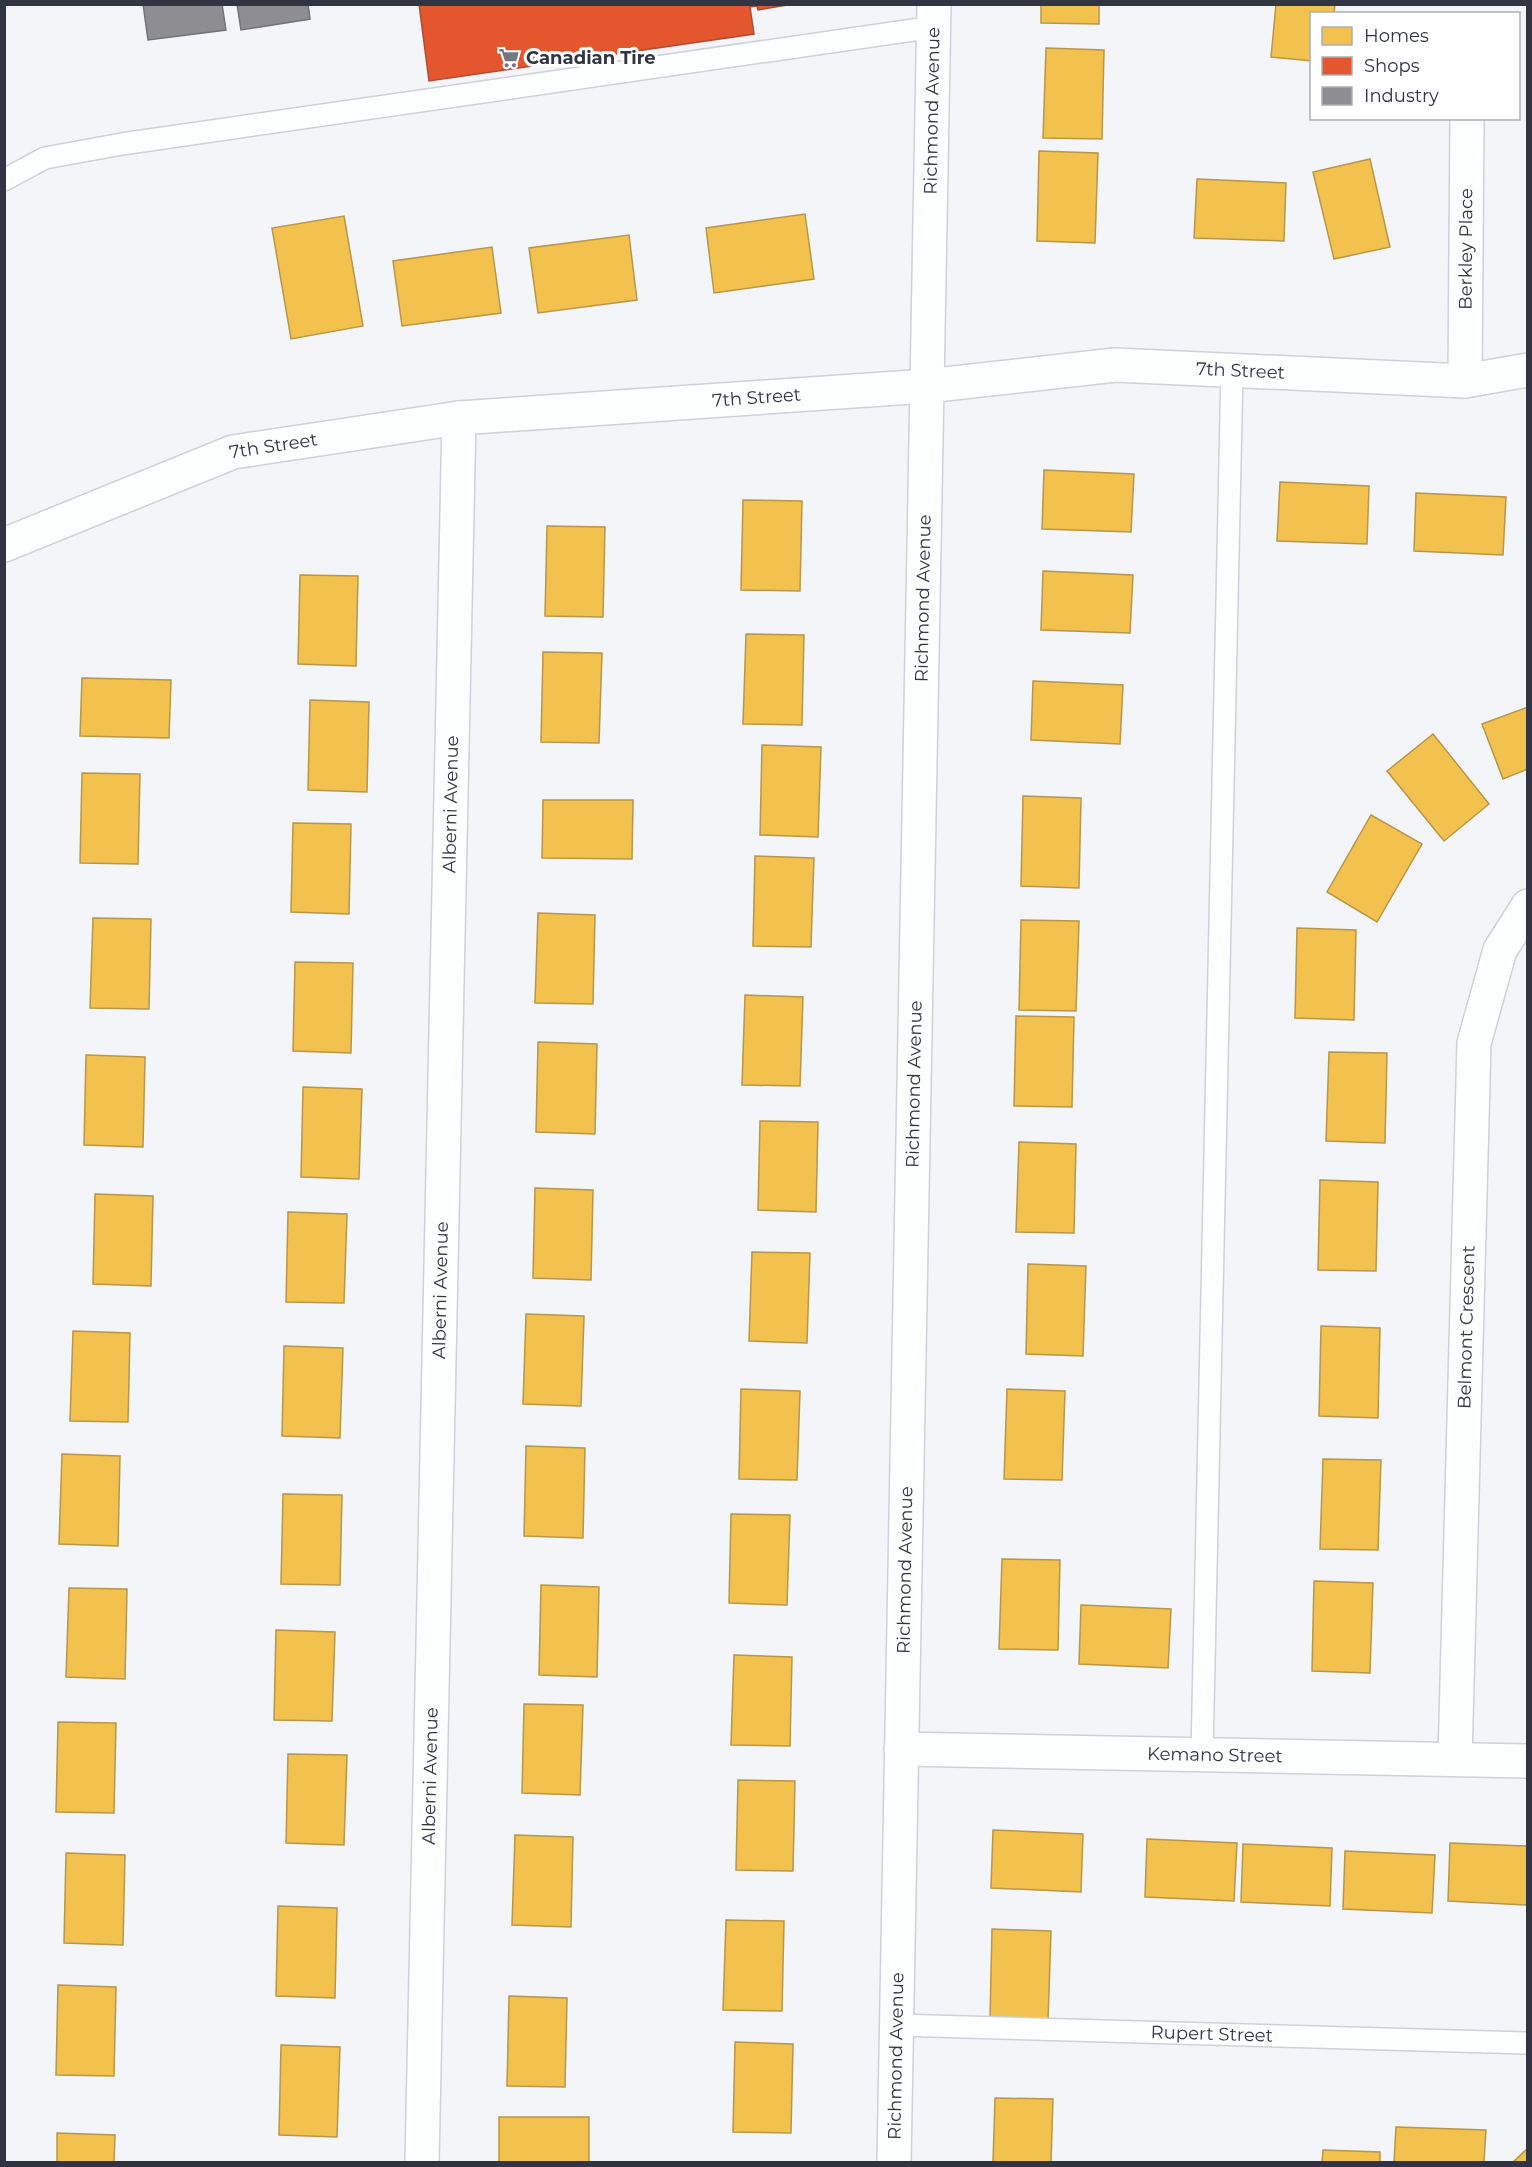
<svg xmlns="http://www.w3.org/2000/svg" width="1532" height="2167" font-family="Montserrat,sans-serif">
	<style>
		.homes { fill: #f2c14e; stroke: #b8974a; stroke-width: 1.5 }
		.shops { fill: #e4572e; stroke: #ae4c34; stroke-width: 1.5 }
		.industry { fill: #8d8d92; stroke: #71727a; stroke-width: 1.5 }
		.lines { fill: none; stroke-linecap: round; stroke-linejoin: round }
		.service-casing { stroke: #ced1d8; stroke-width: 24 }
		.minor-casing { stroke: #ced1d8; stroke-width: 36 }
		.tertiary-casing { stroke: #ced1d8; stroke-width: 36 }
		.service { stroke: #fdfefe; stroke-width: 21 }
		.minor { stroke: #fdfefe; stroke-width: 33 }
		.tertiary { stroke: #fdfefe; stroke-width: 33 }
		.labels { text-anchor: middle; stroke-width: 6; stroke-linejoin: round; paint-order: stroke }
		.poi-label { font-size: 18px; font-weight: bold; fill: #313441; stroke: #fff; text-anchor: start }
		.street-label { font-size: 18px; fill: #313441; stroke: #fff }
	</style>
	<rect width="100%" height="100%" fill="#f3f5f8"/>
	<!-- homes -->
	<g class="homes">
		<path d="M 1041,4 L 1099,4 L 1099,24 L 1041,23 Z"/>
		<path d="M 1276,4 L 1335,4 L 1334,14 L 1312,14 L 1312,61 L 1271,57 Z"/>
		<path d="M 1046,48 L 1104,50 L 1102,139 L 1043,138 Z"/>
		<path d="M 1039,151 L 1098,153 L 1095,243 L 1037,241 Z"/>
		<path d="M 1370,159 L 1390,247 L 1334,259 L 1313,172 Z"/>
		<path d="M 1197,179 L 1286,183 L 1284,241 L 1194,238 Z"/>
		<path d="M 805,214 L 814,279 L 714,293 L 706,228 Z"/>
		<path d="M 344,216 L 363,326 L 291,339 L 272,228 Z"/>
		<path d="M 629,235 L 637,300 L 538,313 L 529,248 Z"/>
		<path d="M 492,247 L 501,313 L 402,326 L 393,261 Z"/>
		<path d="M 1044,470 L 1134,474 L 1131,532 L 1042,529 Z"/>
		<path d="M 1280,482 L 1369,486 L 1367,544 L 1277,541 Z"/>
		<path d="M 1416,493 L 1506,497 L 1503,555 L 1414,551 Z"/>
		<path d="M 743,500 L 802,501 L 800,591 L 741,590 Z"/>
		<path d="M 547,526 L 605,527 L 603,617 L 545,616 Z"/>
		<path d="M 1043,571 L 1133,575 L 1130,633 L 1041,630 Z"/>
		<path d="M 300,575 L 358,576 L 356,666 L 298,664 Z"/>
		<path d="M 746,634 L 804,635 L 802,725 L 743,724 Z"/>
		<path d="M 543,652 L 602,653 L 599,743 L 541,742 Z"/>
		<path d="M 82,678 L 171,680 L 169,738 L 80,736 Z"/>
		<path d="M 1033,681 L 1123,685 L 1120,744 L 1031,740 Z"/>
		<path d="M 310,700 L 369,702 L 367,792 L 308,790 Z"/>
		<path d="M 1528,707 L 1528,769 L 1503,779 L 1482,724 Z"/>
		<path d="M 1433,734 L 1489,804 L 1444,841 L 1387,771 Z"/>
		<path d="M 762,745 L 821,747 L 818,837 L 760,835 Z"/>
		<path d="M 82,773 L 140,774 L 138,864 L 80,863 Z"/>
		<path d="M 1023,796 L 1081,798 L 1079,888 L 1021,886 Z"/>
		<path d="M 543,800 L 633,800 L 632,859 L 542,858 Z"/>
		<path d="M 1371,815 L 1422,844 L 1377,922 L 1327,892 Z"/>
		<path d="M 293,823 L 351,824 L 349,914 L 291,912 Z"/>
		<path d="M 755,856 L 814,858 L 811,947 L 753,946 Z"/>
		<path d="M 538,913 L 595,915 L 593,1004 L 535,1003 Z"/>
		<path d="M 93,918 L 151,919 L 149,1009 L 90,1008 Z"/>
		<path d="M 1021,920 L 1079,921 L 1076,1011 L 1019,1010 Z"/>
		<path d="M 1297,928 L 1356,930 L 1354,1020 L 1295,1018 Z"/>
		<path d="M 295,962 L 353,963 L 351,1053 L 293,1051 Z"/>
		<path d="M 745,995 L 803,997 L 800,1086 L 742,1085 Z"/>
		<path d="M 1016,1016 L 1074,1017 L 1072,1107 L 1014,1106 Z"/>
		<path d="M 538,1042 L 597,1044 L 595,1134 L 536,1132 Z"/>
		<path d="M 1329,1052 L 1387,1053 L 1385,1143 L 1326,1141 Z"/>
		<path d="M 86,1055 L 145,1057 L 143,1147 L 84,1145 Z"/>
		<path d="M 303,1087 L 362,1089 L 359,1179 L 301,1177 Z"/>
		<path d="M 760,1121 L 818,1122 L 816,1212 L 758,1210 Z"/>
		<path d="M 1019,1142 L 1076,1144 L 1074,1233 L 1016,1232 Z"/>
		<path d="M 1320,1180 L 1378,1182 L 1376,1271 L 1318,1270 Z"/>
		<path d="M 535,1188 L 593,1190 L 591,1280 L 533,1278 Z"/>
		<path d="M 95,1194 L 153,1196 L 151,1286 L 93,1284 Z"/>
		<path d="M 288,1212 L 347,1214 L 344,1303 L 286,1302 Z"/>
		<path d="M 752,1252 L 810,1253 L 807,1343 L 749,1341 Z"/>
		<path d="M 1028,1264 L 1086,1266 L 1083,1356 L 1026,1354 Z"/>
		<path d="M 526,1314 L 584,1316 L 581,1406 L 523,1404 Z"/>
		<path d="M 1321,1326 L 1380,1328 L 1378,1418 L 1319,1416 Z"/>
		<path d="M 73,1331 L 130,1333 L 128,1422 L 70,1421 Z"/>
		<path d="M 284,1346 L 343,1348 L 340,1438 L 282,1436 Z"/>
		<path d="M 741,1389 L 800,1391 L 797,1480 L 739,1479 Z"/>
		<path d="M 1007,1389 L 1065,1391 L 1062,1480 L 1004,1479 Z"/>
		<path d="M 526,1446 L 585,1448 L 583,1538 L 524,1536 Z"/>
		<path d="M 62,1454 L 120,1456 L 118,1546 L 59,1544 Z"/>
		<path d="M 1323,1459 L 1381,1460 L 1378,1550 L 1320,1549 Z"/>
		<path d="M 283,1494 L 342,1495 L 340,1585 L 281,1584 Z"/>
		<path d="M 731,1514 L 790,1515 L 787,1605 L 729,1603 Z"/>
		<path d="M 1002,1559 L 1060,1560 L 1058,1650 L 999,1649 Z"/>
		<path d="M 1314,1581 L 1373,1583 L 1370,1673 L 1312,1671 Z"/>
		<path d="M 541,1585 L 599,1587 L 597,1677 L 539,1675 Z"/>
		<path d="M 69,1588 L 127,1589 L 125,1679 L 66,1677 Z"/>
		<path d="M 1081,1605 L 1171,1609 L 1168,1668 L 1079,1664 Z"/>
		<path d="M 276,1630 L 335,1632 L 332,1721 L 274,1720 Z"/>
		<path d="M 734,1655 L 792,1657 L 790,1746 L 731,1745 Z"/>
		<path d="M 524,1704 L 583,1705 L 580,1795 L 522,1793 Z"/>
		<path d="M 58,1722 L 116,1723 L 114,1813 L 56,1812 Z"/>
		<path d="M 288,1754 L 347,1755 L 344,1845 L 286,1843 Z"/>
		<path d="M 738,1780 L 795,1781 L 793,1871 L 736,1870 Z"/>
		<path d="M 993,1830 L 1083,1834 L 1081,1892 L 991,1888 Z"/>
		<path d="M 515,1835 L 573,1837 L 571,1927 L 512,1925 Z"/>
		<path d="M 1147,1839 L 1237,1843 L 1234,1901 L 1145,1897 Z"/>
		<path d="M 1450,1843 L 1528,1846 L 1528,1905 L 1448,1901 Z"/>
		<path d="M 1243,1844 L 1332,1848 L 1330,1906 L 1241,1902 Z"/>
		<path d="M 1345,1851 L 1435,1855 L 1432,1913 L 1343,1909 Z"/>
		<path d="M 66,1853 L 125,1855 L 123,1945 L 64,1943 Z"/>
		<path d="M 278,1906 L 337,1908 L 335,1998 L 276,1996 Z"/>
		<path d="M 726,1920 L 784,1921 L 782,2011 L 723,2010 Z"/>
		<path d="M 992,1929 L 1051,1931 L 1048,2021 L 990,2019 Z"/>
		<path d="M 58,1985 L 116,1987 L 114,2076 L 56,2075 Z"/>
		<path d="M 509,1996 L 567,1998 L 565,2087 L 507,2086 Z"/>
		<path d="M 735,2042 L 793,2044 L 791,2133 L 733,2132 Z"/>
		<path d="M 281,2045 L 340,2047 L 337,2137 L 279,2135 Z"/>
		<path d="M 995,2098 L 1053,2099 L 1051,2162 L 993,2162 Z"/>
		<rect x="499" y="2117" width="90" height="45"/>
		<path d="M 1396,2127 L 1486,2130 L 1484,2162 L 1394,2162 Z"/>
		<path d="M 57,2133 L 115,2135 L 114,2162 L 57,2162 Z"/>
		<path d="M 1528,2148 L 1528,2162 L 1513,2162 Z"/>
		<path d="M 1323,2150 L 1380,2152 L 1380,2162 L 1322,2162 Z"/>
	</g>
	<!-- shops -->
	<path class="shops" d="M 419,4 L 793,4 L 758,10 L 757,6 L 750,7 L 754,34 L 429,81 Z"/>
	<!-- industry -->
	<g class="industry">
		<path d="M 143,4 L 222,4 L 226,30 L 148,40 Z"/>
		<path d="M 237,4 L 308,4 L 310,19 L 241,30 Z"/>
	</g>
	<g class="lines">
		<!-- service casing -->
		<g class="service-casing">
			<g id="service">
				<path d="M 4,180 L 45,158 L 122,144 L 934,27"/>
				<path d="M 1202,1754 L 1232,370"/>
				<path id="s1" d="M 896,2025 L 1528,2043"/>
			</g>
		</g>
		<!-- minor casing -->
		<g class="minor-casing">
			<g id="minor">
				<path id="s2" d="M 1465,381 L 1467,118"/>
				<path id="s3" d="M 901,1749 L 1528,1761"/>
				<path id="s4" d="M 1455,1759 L 1474,1043 L 1500,950 L 1528,906"/>
				<path id="s5" d="M 422,2162 L 459,418"/>
				<path id="s6" d="M 894,2162 L 927,386 L 1115,365 L 1465,381 L 1528,370"/>
			</g>
		</g>
		<!-- tertiary casing -->
		<g class="tertiary-casing">
			<g id="tertiary">
				<path id="s7" d="M 4,545 L 233,452 L 459,418 L 927,386 L 934,4"/>
			</g>
		</g>
		<!-- service -->
		<use href="#service" class="service"/>
		<!-- minor -->
		<use href="#minor" class="minor"/>
		<!-- tertiary -->
		<use href="#tertiary" class="tertiary"/>
	</g>
	<!-- icons -->
	<defs>
		<g id="supermarket-bare" transform="scale(1.62)"><path d="M-6-5.5h2.5l.6 2H6L4.5 2H-2.5L-4.4-4H-6ZM-1.5 3.2a1.3 1.3 0 1 0 .1 0ZM3 3.2a1.3 1.3 0 1 0 .1 0Z" fill="#757881" stroke="#fff" stroke-width="2.5" paint-order="stroke"/></g>
	</defs>
	<g fill-rule="evenodd">
		<use href="#supermarket-bare" x="509" y="58"/>
	</g>
	<g class="labels">
		<!-- poi labels -->
		<g class="poi-label">
			<text x="526" y="64">Canadian Tire</text>
		</g>
		<!-- street labels -->
		<g class="street-label">
			<text dy="6" stroke="none"><textPath href="#s7" startOffset="1220">Richmond Avenue</textPath></text>
			<text dy="6" stroke="none"><textPath href="#s2" startOffset="132">Berkley Place</textPath></text>
			<text dy="6" stroke="none"><textPath href="#s6" startOffset="2091">7th Street</textPath></text>
			<text dy="6" stroke="none"><textPath href="#s7" startOffset="774">7th Street</textPath></text>
			<text dy="6" stroke="none"><textPath href="#s7" startOffset="288">7th Street</textPath></text>
			<text dy="6" stroke="none"><textPath href="#s6" startOffset="1564">Richmond Avenue</textPath></text>
			<text dy="6" stroke="none"><textPath href="#s5" startOffset="1358">Alberni Avenue</textPath></text>
			<text dy="6" stroke="none"><textPath href="#s6" startOffset="1078">Richmond Avenue</textPath></text>
			<text dy="6" stroke="none"><textPath href="#s5" startOffset="872">Alberni Avenue</textPath></text>
			<text dy="6" stroke="none"><textPath href="#s4" startOffset="432">Belmont Crescent</textPath></text>
			<text dy="6" stroke="none"><textPath href="#s6" startOffset="592">Richmond Avenue</textPath></text>
			<text dy="6" stroke="none"><textPath href="#s3" startOffset="314">Kemano Street</textPath></text>
			<text dy="6" stroke="none"><textPath href="#s5" startOffset="386">Alberni Avenue</textPath></text>
			<text dy="6" stroke="none"><textPath href="#s1" startOffset="316">Rupert Street</textPath></text>
			<text dy="6" stroke="none"><textPath href="#s6" startOffset="106">Richmond Avenue</textPath></text>
		</g>
	</g>
	<!-- border -->
	<rect width="1532" height="2167" fill="none" stroke="#313441" stroke-width="12"/>
	<!-- legend -->
	<rect x="1310" y="12" width="210" height="108" fill="#ffffff" stroke="#adaeb3" stroke-width="1.5"/>
	<rect x="1322" y="27" width="30" height="18" fill="#f2c14e" stroke="#adaeb3" stroke-width="1.5"/>
	<text x="1364" y="42" font-size="18" fill="#313441">Homes</text>
	<rect x="1322" y="57" width="30" height="18" fill="#e4572e" stroke="#adaeb3" stroke-width="1.5"/>
	<text x="1364" y="72" font-size="18" fill="#313441">Shops</text>
	<rect x="1322" y="87" width="30" height="18" fill="#8d8d92" stroke="#adaeb3" stroke-width="1.5"/>
	<text x="1364" y="102" font-size="18" fill="#313441">Industry</text>
</svg>
